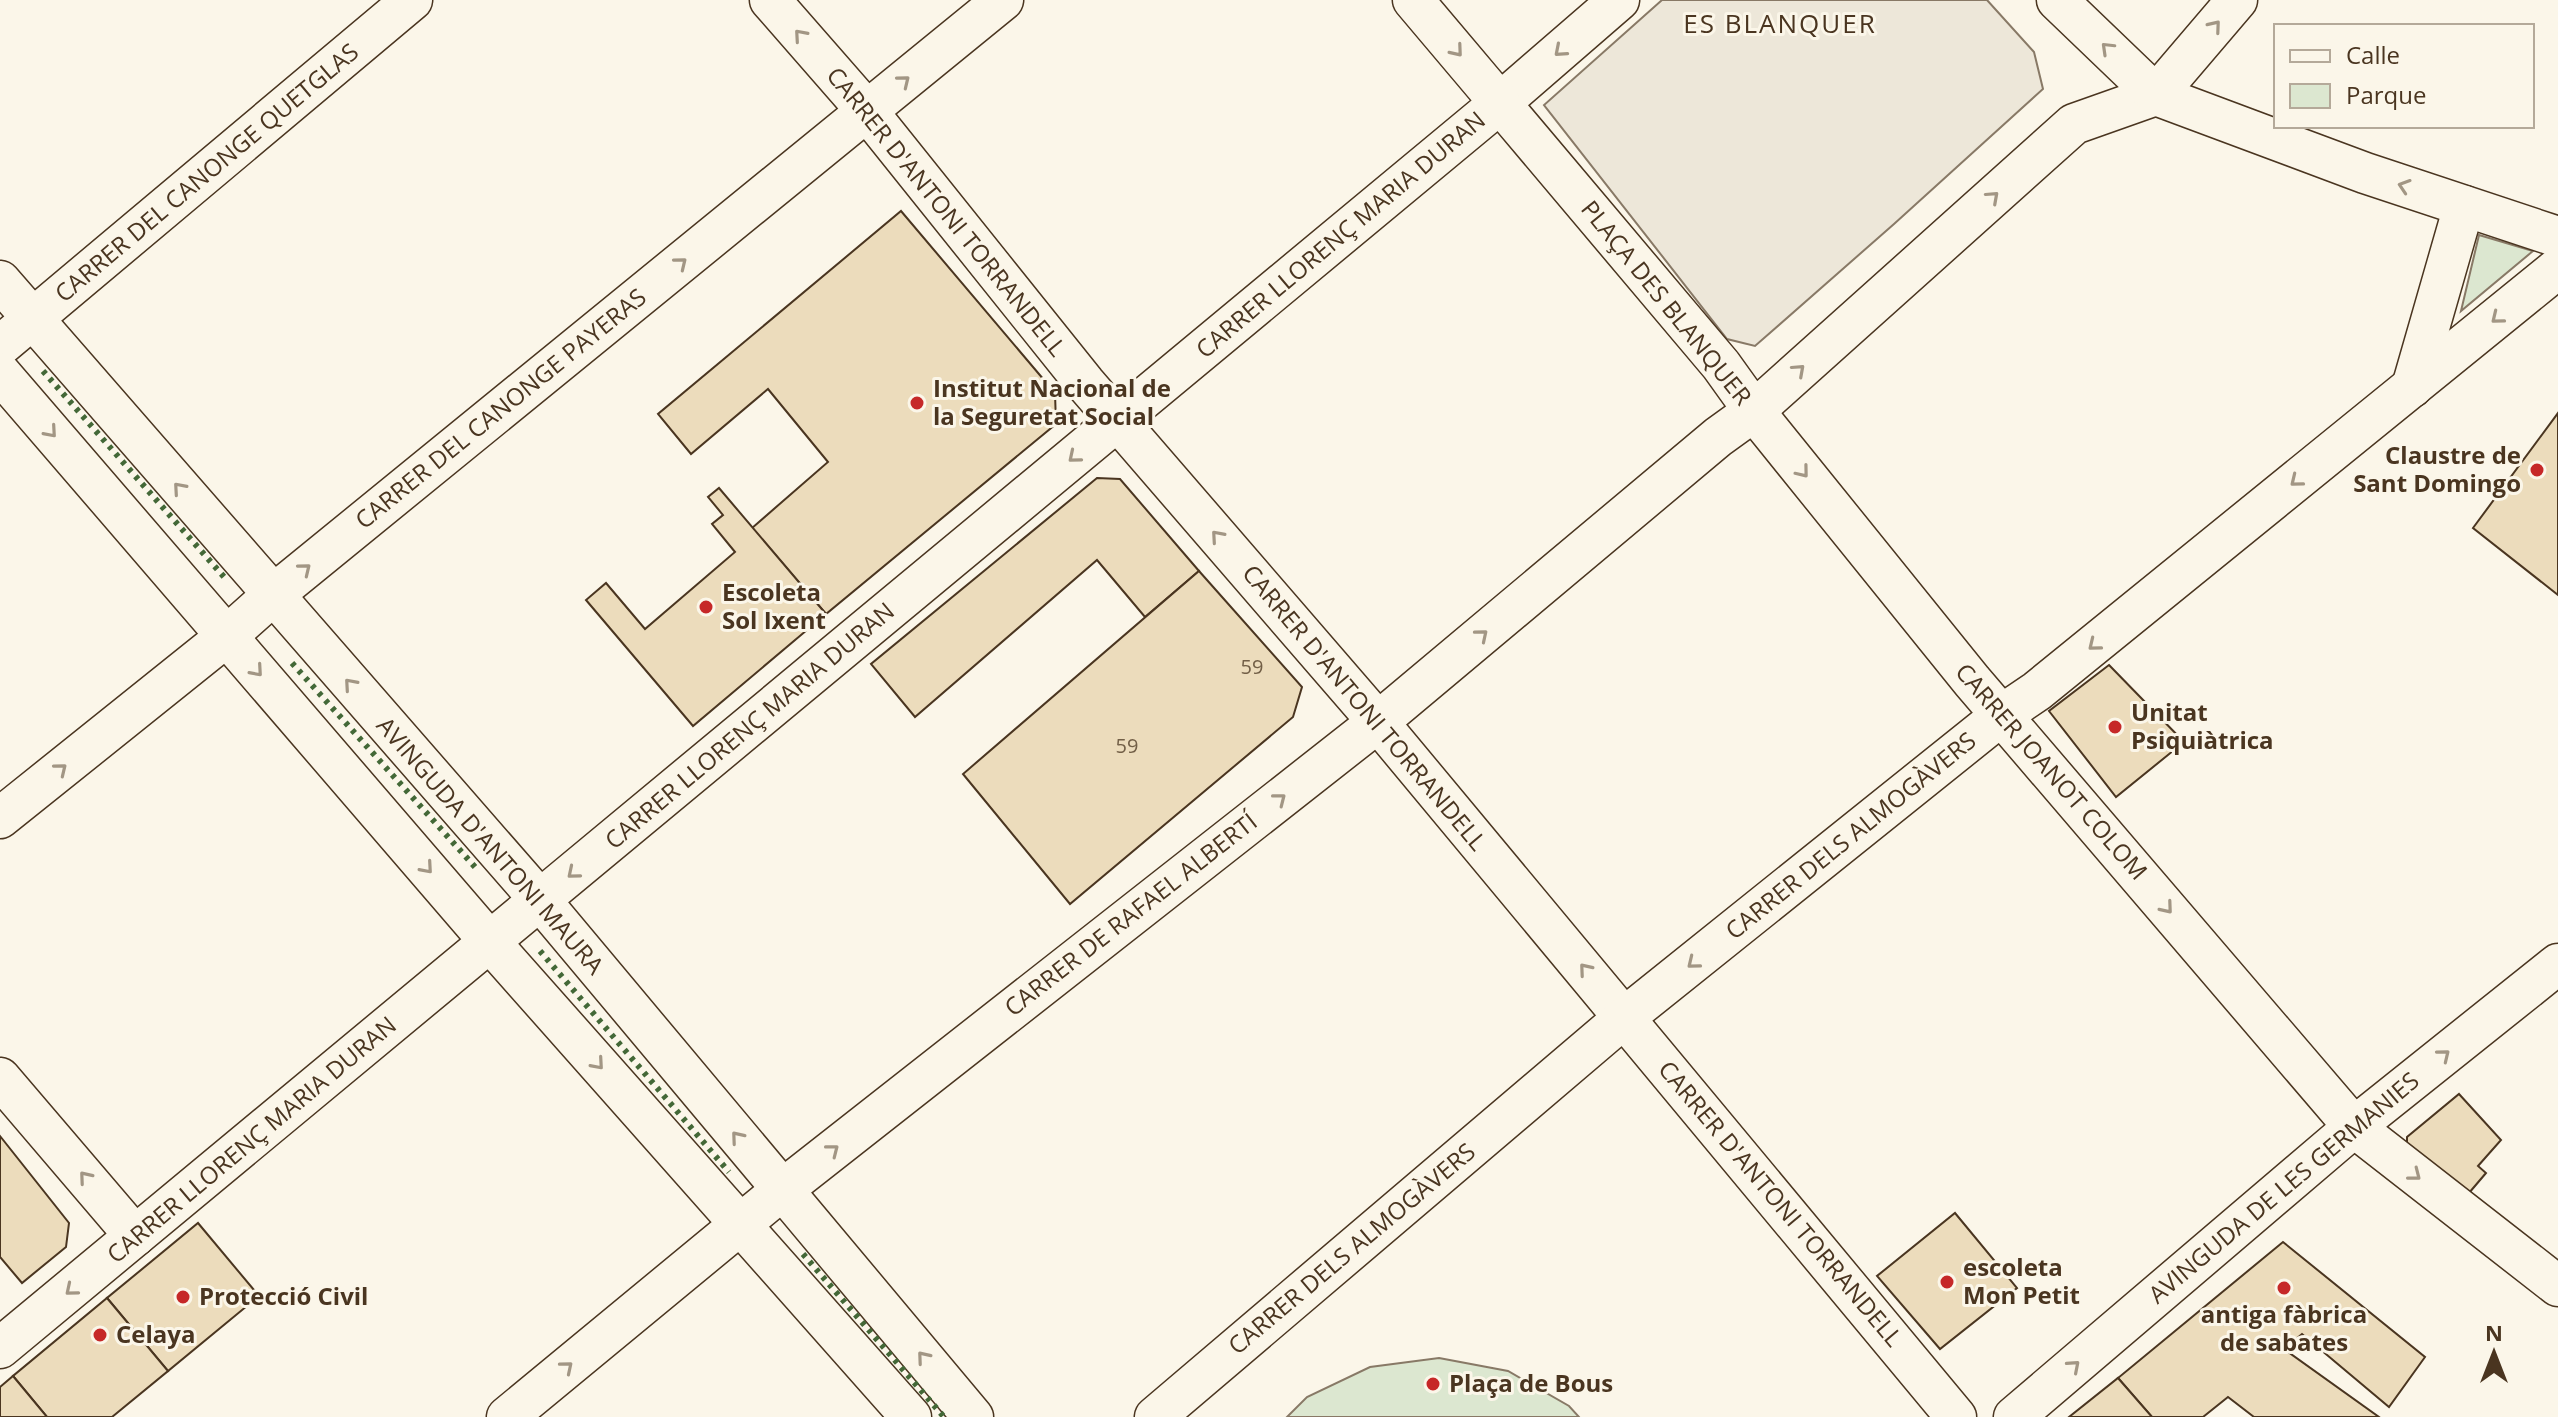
<svg xmlns="http://www.w3.org/2000/svg" width="2558" height="1417" font-family="'Open Sans',sans-serif">
	<style>
		.green { fill: #dce7d0; stroke: #887966; stroke-width: 2 }
		.parking { fill: #ede7d9; stroke: #887966; stroke-width: 2 }
		.building { fill: #ecdcbc; stroke: #4a3520; stroke-width: 2 }
		.lines { fill: none; stroke-linecap: round; stroke-linejoin: round }
		.minor-casing { stroke: #4a3520; stroke-width: 43 }
		.minor { stroke: #fbf6e9; stroke-width: 40 }
		.hedge { stroke: #436837; stroke-width: 6; stroke-dasharray: 4 6; stroke-linecap: butt }
		.oneway { stroke: #a29684 }
		.poi-dot { fill: #c62828; stroke: #fbf6e9; stroke-width: 3 }
		.labels { text-anchor: middle; stroke-width: 6; stroke-linejoin: round; paint-order: stroke }
		.number-label { font-size: 20px; fill: #725f47 }
		.street-label { font-size: 24px; fill: #4a3520; stroke: #fbf6e9 }
		.poi-label { font-size: 24px; font-weight: bold; fill: #4a3520; stroke: #fbf6e9; text-anchor: start }
		.neighbourhood-label { font-size: 26px; letter-spacing: 2px; fill: #4a3520; stroke: #fbf6e9 }
	</style>
	<rect width="100%" height="100%" fill="#fbf6e9"/>
	<!-- green -->
	<g class="green">
		<path d="M 2479,235 L 2533,251 L 2461,311 Z"/>
		<path d="M 1439,1358 L 1508,1371 L 1569,1406 L 1579,1417 L 1287,1417 L 1307,1397 L 1370,1367 Z"/>
	</g>
	<!-- parking -->
	<path class="parking" d="M 1662,0 L 1987,0 L 2034,52 L 2043,89 L 1894,224 L 1755,346 L 1727,339 L 1544,105 Z"/>
	<!-- building -->
	<g class="building">
		<path d="M 901,211 L 1055,393 L 1056,424 L 826,614 L 752,528 L 828,462 L 768,389 L 691,454 L 658,414 Z"/>
		<path d="M 2558,413 L 2558,595 L 2473,528 Z"/>
		<path d="M 1097,478 L 1120,479 L 1199,571 L 1145,617 L 1097,560 L 915,717 L 871,664 Z"/>
		<path d="M 719,488 L 826,614 L 693,726 L 586,600 L 606,583 L 645,629 L 735,552 L 712,524 L 723,515 L 708,497 Z"/>
		<path d="M 1199,571 L 1302,687 L 1293,717 L 1070,904 L 963,774 Z"/>
		<path d="M 2109,665 L 2184,742 L 2116,797 L 2049,711 Z"/>
		<path d="M 2459,1094 L 2501,1140 L 2478,1166 L 2486,1173 L 2463,1200 L 2407,1156 L 2407,1137 Z"/>
		<path d="M 0,1136 L 69,1223 L 66,1247 L 22,1283 L 0,1257 Z"/>
		<path d="M 1955,1213 L 2017,1288 L 1940,1349 L 1877,1276 Z"/>
		<path d="M 198,1223 L 259,1296 L 168,1371 L 107,1298 Z"/>
		<path d="M 2283,1242 L 2425,1357 L 2389,1407 L 2302,1334 L 2284,1349 L 2379,1417 L 2254,1417 L 2228,1397 L 2203,1417 L 2152,1417 L 2118,1378 Z"/>
		<path d="M 107,1298 L 168,1371 L 112,1417 L 47,1417 L 13,1376 Z"/>
		<path d="M 13,1376 L 47,1417 L 0,1417 L 0,1387 Z"/>
		<path d="M 2118,1378 L 2152,1417 L 2069,1417 Z"/>
	</g>
	<g class="lines">
		<!-- minor casing -->
		<g class="minor-casing">
			<g id="minor">
				<path d="M 770,0 L 867,111 L 1085,383 L 1378,722 L 1956,1417"/>
				<path d="M 1619,0 L 1500,103 L 1721,365 L 1754,411 L 2074,124 L 2156,95"/>
				<path d="M 2057,0 L 2156,95 L 2365,173 L 2558,237"/>
				<path d="M 2156,95 L 2237,0"/>
				<path d="M 0,281 L 540,900 L 973,1417"/>
				<path d="M 0,346 L 412,0"/>
				<path d="M 0,373 L 490,942 L 911,1417"/>
				<path d="M 2412,387 L 2464,206"/>
				<path d="M 0,818 L 227,636 L 273,595 L 1003,0"/>
				<path d="M 0,1078 L 135,1236"/>
				<path d="M 0,1348 L 1500,103 L 1413,0"/>
				<path d="M 507,1417 L 782,1190 L 1378,722 L 1718,437 L 1754,411 L 1972,681 L 2354,1127 L 2558,1286"/>
				<path d="M 1155,1417 L 1625,1017 L 2003,714 L 2037,691 L 2558,268"/>
				<path d="M 2014,1417 L 2354,1127 L 2558,964"/>
			</g>
		</g>
		<!-- minor -->
		<use href="#minor" class="minor"/>
		<!-- hedge -->
		<g class="hedge">
			<path d="M 43,371 L 224,577"/>
			<path d="M 292,663 L 475,867"/>
			<path d="M 540,951 L 729,1172"/>
			<path d="M 803,1254 L 944,1417"/>
		</g>
	</g>
	<!-- one-way arrows -->
	<defs><path id="oneway-chevron" d="M-2-3.5L2.5 0L-2 3.5" fill="none" stroke-width="1.6" stroke-linecap="round" stroke-linejoin="round" transform="scale(2)"/></defs>
	<g class="oneway">
		<use href="#oneway-chevron" transform="translate(2215 26) rotate(-50)"/>
		<use href="#oneway-chevron" transform="translate(800 35) rotate(-131)"/>
		<use href="#oneway-chevron" transform="translate(2107 48) rotate(-136)"/>
		<use href="#oneway-chevron" transform="translate(1457 51) rotate(50)"/>
		<use href="#oneway-chevron" transform="translate(1560 51) rotate(139)"/>
		<use href="#oneway-chevron" transform="translate(904 81) rotate(-39)"/>
		<use href="#oneway-chevron" transform="translate(2404 186) rotate(-162)"/>
		<use href="#oneway-chevron" transform="translate(1993 197) rotate(-42)"/>
		<use href="#oneway-chevron" transform="translate(681 263) rotate(-39)"/>
		<use href="#oneway-chevron" transform="translate(2497 318) rotate(141)"/>
		<use href="#oneway-chevron" transform="translate(1799 370) rotate(-42)"/>
		<use href="#oneway-chevron" transform="translate(51 432) rotate(49)"/>
		<use href="#oneway-chevron" transform="translate(1074 457) rotate(140)"/>
		<use href="#oneway-chevron" transform="translate(1803 472) rotate(51)"/>
		<use href="#oneway-chevron" transform="translate(2296 481) rotate(141)"/>
		<use href="#oneway-chevron" transform="translate(179 488) rotate(-131)"/>
		<use href="#oneway-chevron" transform="translate(1217 536) rotate(-131)"/>
		<use href="#oneway-chevron" transform="translate(305 569) rotate(-39)"/>
		<use href="#oneway-chevron" transform="translate(1482 635) rotate(-40)"/>
		<use href="#oneway-chevron" transform="translate(2094 645) rotate(141)"/>
		<use href="#oneway-chevron" transform="translate(257 671) rotate(49)"/>
		<use href="#oneway-chevron" transform="translate(350 684) rotate(-131)"/>
		<use href="#oneway-chevron" transform="translate(61 769) rotate(-39)"/>
		<use href="#oneway-chevron" transform="translate(1280 799) rotate(-38)"/>
		<use href="#oneway-chevron" transform="translate(427 868) rotate(49)"/>
		<use href="#oneway-chevron" transform="translate(573 873) rotate(140)"/>
		<use href="#oneway-chevron" transform="translate(2167 908) rotate(50)"/>
		<use href="#oneway-chevron" transform="translate(1693 963) rotate(141)"/>
		<use href="#oneway-chevron" transform="translate(1585 969) rotate(-130)"/>
		<use href="#oneway-chevron" transform="translate(2444 1055) rotate(-39)"/>
		<use href="#oneway-chevron" transform="translate(598 1064) rotate(49)"/>
		<use href="#oneway-chevron" transform="translate(737 1137) rotate(-130)"/>
		<use href="#oneway-chevron" transform="translate(833 1150) rotate(-38)"/>
		<use href="#oneway-chevron" transform="translate(2415 1175) rotate(38)"/>
		<use href="#oneway-chevron" transform="translate(85 1177) rotate(-130)"/>
		<use href="#oneway-chevron" transform="translate(71 1290) rotate(140)"/>
		<use href="#oneway-chevron" transform="translate(923 1357) rotate(-130)"/>
		<use href="#oneway-chevron" transform="translate(2074 1366) rotate(-41)"/>
		<use href="#oneway-chevron" transform="translate(567 1367) rotate(-40)"/>
	</g>
	<!-- markers -->
	<g class="poi-dot">
		<circle cx="917" cy="403" r="8"/>
		<circle cx="2537" cy="470" r="8"/>
		<circle cx="706" cy="607" r="8"/>
		<circle cx="2115" cy="727" r="8"/>
		<circle cx="1947" cy="1282" r="8"/>
		<circle cx="2284" cy="1288" r="8"/>
		<circle cx="183" cy="1297" r="8"/>
		<circle cx="100" cy="1335" r="8"/>
		<circle cx="1433" cy="1384" r="8"/>
	</g>
	<g class="labels">
		<!-- number labels -->
		<g class="number-label">
			<text x="1252" y="674">59</text>
			<text x="1127" y="753">59</text>
		</g>
		<!-- street labels -->
		<g class="street-label">
			<text transform="translate(207 173) rotate(-40)" y="8">CARRER DEL CANONGE QUETGLAS</text>
			<text transform="translate(946 212) rotate(51)" y="8">CARRER D'ANTONI TORRANDELL</text>
			<text transform="translate(1341 235) rotate(-40)" y="8">CARRER LLORENÇ MARIA DURAN</text>
			<text transform="translate(1666 303) rotate(51)" y="8">PLAÇA DES BLANQUER</text>
			<text transform="translate(501 409) rotate(-39)" y="8">CARRER DEL CANONGE PAYERAS</text>
			<text transform="translate(1364 708) rotate(50)" y="8">CARRER D'ANTONI TORRANDELL</text>
			<text transform="translate(750 726) rotate(-40)" y="8">CARRER LLORENÇ MARIA DURAN</text>
			<text transform="translate(2051 772) rotate(49)" y="8">CARRER JOANOT COLOM</text>
			<text transform="translate(1851 836) rotate(-39)" y="8">CARRER DELS ALMOGÀVERS</text>
			<text transform="translate(490 846) rotate(49)" y="8">AVINGUDA D'ANTONI MAURA</text>
			<text transform="translate(1131 915) rotate(-38)" y="8">CARRER DE RAFAEL ALBERTÍ</text>
			<text transform="translate(252 1140) rotate(-40)" y="8">CARRER LLORENÇ MARIA DURAN</text>
			<text transform="translate(2284 1188) rotate(-40)" y="8">AVINGUDA DE LES GERMANIES</text>
			<text transform="translate(1780 1204) rotate(50)" y="8">CARRER D'ANTONI TORRANDELL</text>
			<text transform="translate(1352 1249) rotate(-40)" y="8">CARRER DELS ALMOGÀVERS</text>
		</g>
		<!-- poi labels -->
		<g class="poi-label">
			<text x="933" y="397">Institut Nacional de<tspan x="933" dy="28">la Seguretat Social</tspan></text>
			<text x="2521" y="464" text-anchor="end">Claustre de<tspan x="2521" dy="28">Sant Domingo</tspan></text>
			<text x="722" y="601">Escoleta<tspan x="722" dy="28">Sol Ixent</tspan></text>
			<text x="2131" y="721">Unitat<tspan x="2131" dy="28">Psiquiàtrica</tspan></text>
			<text x="1963" y="1276">escoleta<tspan x="1963" dy="28">Mon Petit</tspan></text>
			<text x="199" y="1305">Protecció Civil</text>
			<text x="2284" y="1323" text-anchor="middle">antiga fàbrica<tspan x="2284" dy="28">de sabates</tspan></text>
			<text x="116" y="1343">Celaya</text>
			<text x="1449" y="1392">Plaça de Bous</text>
		</g>
		<!-- neighbourhood labels -->
		<g class="neighbourhood-label">
			<text x="1780" y="33">ES BLANQUER</text>
		</g>
	</g>
	<!-- legend -->
	<rect x="2274" y="24" width="260" height="104" fill="#fbf6e9" stroke="#b4a999" stroke-width="2"/>
	<rect x="2290" y="50" width="40" height="12" fill="#fbf6e9" stroke="#b4a999" stroke-width="2"/>
	<text x="2346" y="64" font-size="24" fill="#4a3520">Calle</text>
	<rect x="2290" y="84" width="40" height="24" fill="#dce7d0" stroke="#b4a999" stroke-width="2"/>
	<text x="2346" y="104" font-size="24" fill="#4a3520">Parque</text>
	<!-- north arrow -->
	<g transform="translate(2494 1353)" stroke="#fbf6e9" stroke-width="6" paint-order="stroke">
	<path d="M0-6L14 30L0 20L-14 30Z" fill="#4a3520"/>
	<text y="-12" font-size="22" font-weight="bold" text-anchor="middle" fill="#4a3520">N</text>
	</g>
</svg>
